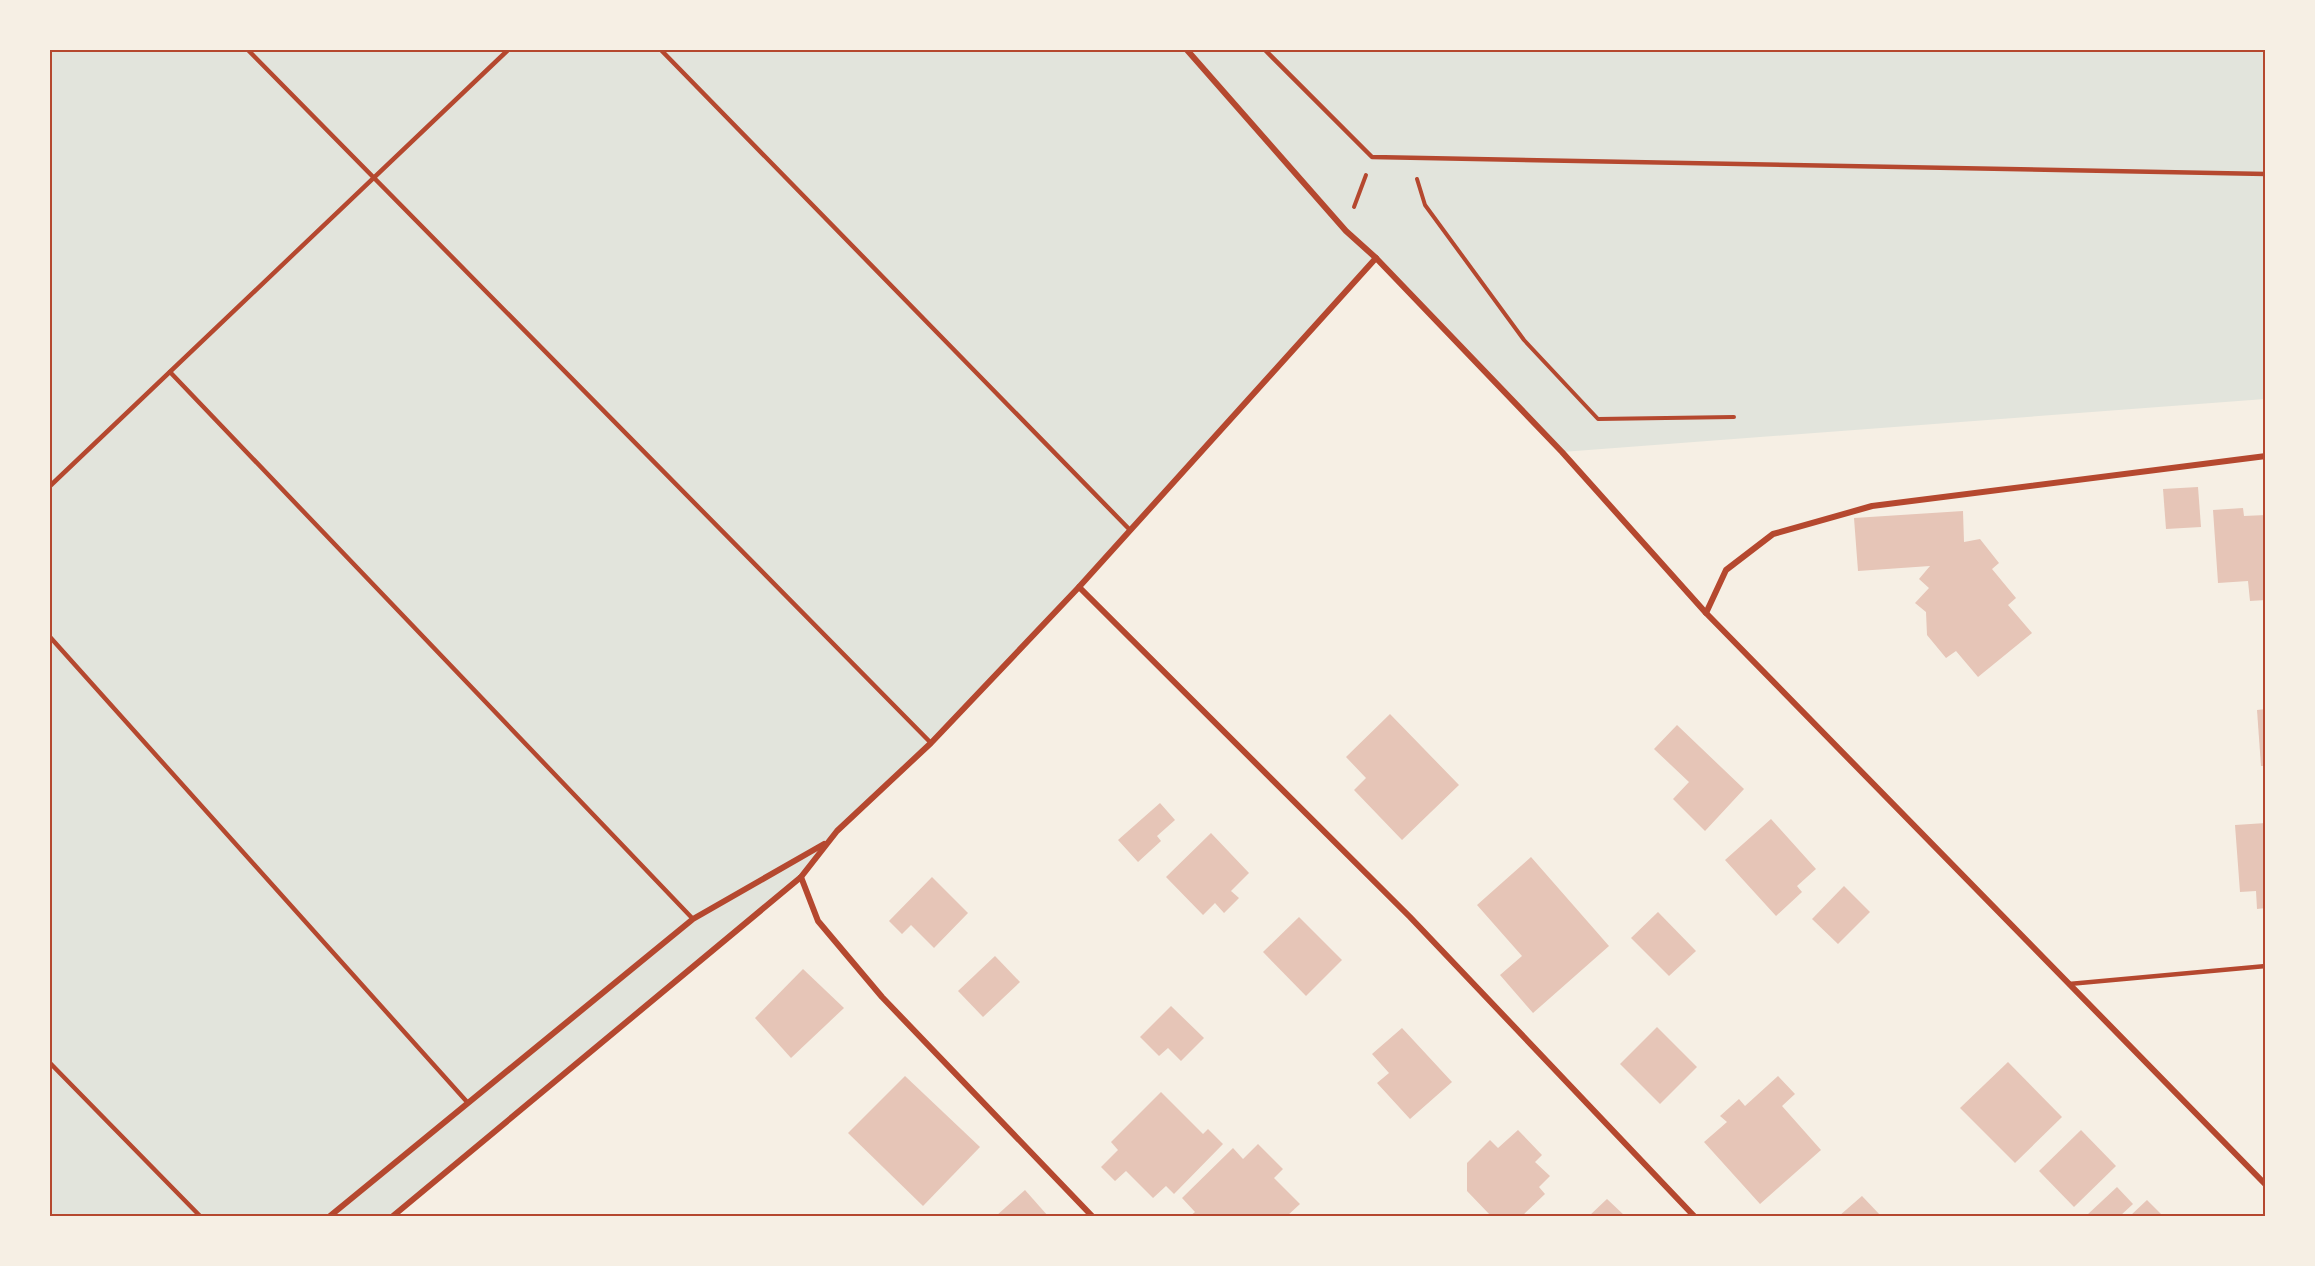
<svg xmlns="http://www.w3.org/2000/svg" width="2315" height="1266" font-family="'Open Sans',sans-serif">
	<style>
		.green { fill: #e2e4dc }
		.building { fill: #e6c5b7 }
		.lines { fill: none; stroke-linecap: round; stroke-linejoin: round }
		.path { stroke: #b5482f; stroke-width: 4 }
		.service { stroke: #b5482f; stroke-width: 4.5 }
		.minor { stroke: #b5482f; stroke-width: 6 }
		.neatline { fill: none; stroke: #b5482f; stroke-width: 2 }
	</style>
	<rect width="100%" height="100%" fill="#f6efe4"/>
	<!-- green -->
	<path class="green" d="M 50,50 L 2265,50 L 2265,399 L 1562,452 L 1376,258 L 1079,587 L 931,743 L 837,831 L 801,877 L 393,1216 L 50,1216 Z"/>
	<!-- building -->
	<g class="building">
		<path d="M 2198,487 L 2201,527 L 2166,529 L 2163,489 Z"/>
		<path d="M 2243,508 L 2244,516 L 2266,515 L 2266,600 L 2250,601 L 2248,581 L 2218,583 L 2213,510 Z"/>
		<path d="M 1963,511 L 1964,542 L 1980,539 L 1999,563 L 1992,569 L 2016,598 L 2008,605 L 2032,633 L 1978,677 L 1956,651 L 1946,658 L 1927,635 L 1926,612 L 1915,603 L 1929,588 L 1919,579 L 1930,566 L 1858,571 L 1854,518 Z"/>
		<path d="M 2266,709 L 2266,766 L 2261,766 L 2257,710 Z"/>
		<path d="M 1390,714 L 1459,785 L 1402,840 L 1354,790 L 1366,778 L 1346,757 Z"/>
		<path d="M 1677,725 L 1744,789 L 1705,831 L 1673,799 L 1689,782 L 1654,749 Z"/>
		<path d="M 1160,803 L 1175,820 L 1157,836 L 1161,841 L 1138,862 L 1118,840 Z"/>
		<path d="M 1771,819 L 1816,869 L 1797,886 L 1802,892 L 1776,916 L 1725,860 Z"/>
		<path d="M 2266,823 L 2266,908 L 2257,909 L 2256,891 L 2240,892 L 2235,825 Z"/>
		<path d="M 1211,833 L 1249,873 L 1231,891 L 1239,898 L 1224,913 L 1215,903 L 1203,915 L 1166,877 Z"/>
		<path d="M 1531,857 L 1609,946 L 1533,1013 L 1500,975 L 1522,956 L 1477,905 Z"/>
		<path d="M 932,877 L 968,913 L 934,948 L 911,925 L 902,934 L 889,921 Z"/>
		<path d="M 1844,886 L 1870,912 L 1838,944 L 1812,919 Z"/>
		<path d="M 1658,912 L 1696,951 L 1669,976 L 1631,938 Z"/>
		<path d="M 1299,917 L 1342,960 L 1306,996 L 1263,952 Z"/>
		<path d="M 995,956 L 1020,982 L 983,1017 L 958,991 Z"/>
		<path d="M 803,969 L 844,1008 L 791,1058 L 755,1018 Z"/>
		<path d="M 1171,1006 L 1204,1038 L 1181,1061 L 1168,1048 L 1159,1056 L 1140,1037 Z"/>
		<path d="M 1657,1027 L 1697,1067 L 1660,1104 L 1620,1064 Z"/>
		<path d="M 1402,1028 L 1452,1082 L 1410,1119 L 1377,1083 L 1389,1073 L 1372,1054 Z"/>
		<path d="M 2008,1062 L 2062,1117 L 2015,1163 L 1960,1108 Z"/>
		<path d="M 905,1076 L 980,1147 L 923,1206 L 848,1133 Z"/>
		<path d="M 1778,1076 L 1795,1094 L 1782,1106 L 1821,1150 L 1760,1204 L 1704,1142 L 1727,1122 L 1720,1116 L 1739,1099 L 1745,1106 Z"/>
		<path d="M 1161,1092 L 1203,1134 L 1208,1129 L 1223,1144 L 1174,1194 L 1166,1186 L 1153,1198 L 1126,1171 L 1115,1181 L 1101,1167 L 1118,1150 L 1111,1142 Z"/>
		<path d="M 1518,1130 L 1542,1155 L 1535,1162 L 1550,1176 L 1539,1187 L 1545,1194 L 1522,1216 L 1491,1216 L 1467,1191 L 1467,1163 L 1490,1140 L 1498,1148 Z"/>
		<path d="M 2081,1130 L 2116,1166 L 2074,1207 L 2039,1171 Z"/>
		<path d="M 1258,1144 L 1283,1169 L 1274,1178 L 1300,1204 L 1287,1216 L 1190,1216 L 1195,1212 L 1182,1198 L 1233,1148 L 1243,1159 Z"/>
		<path d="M 2117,1187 L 2133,1204 L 2120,1216 L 2089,1216 L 2087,1215 Z"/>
		<path d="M 1025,1190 L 1048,1216 L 996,1216 Z"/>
		<path d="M 1862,1196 L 1881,1216 L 1839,1216 Z"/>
		<path d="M 1607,1199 L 1625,1216 L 1589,1216 Z"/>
		<path d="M 2147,1200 L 2163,1216 L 2130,1216 Z"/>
	</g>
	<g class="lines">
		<!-- path -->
		<g class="path">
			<path d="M 1417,179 L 1425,205 L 1524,340 L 1598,419 L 1734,417"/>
			<path d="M 1354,207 L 1366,175"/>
		</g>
		<!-- service -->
		<g class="service">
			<path d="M 248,50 L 931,743"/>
			<path d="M 661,50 L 1130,530"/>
			<path d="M 1265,50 L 1372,157 L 2266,174"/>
			<path d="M 170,372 L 693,919"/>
			<path d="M 50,486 L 508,50"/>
			<path d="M 50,637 L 468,1103"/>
			<path d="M 2069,984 L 2266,966"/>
			<path d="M 50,1063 L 200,1216"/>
		</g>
		<!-- minor -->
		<g class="minor">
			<path d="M 1187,50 L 1346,231 L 1376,258 L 1562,452 L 1706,613 L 2266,1185"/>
			<path d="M 1079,587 L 1410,917 L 1694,1216"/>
			<path d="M 1706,613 L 1726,570 L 1773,534 L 1872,506 L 2266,456"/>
			<path d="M 801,877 L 818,921 L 882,997 L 1092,1216"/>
			<path d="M 330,1216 L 693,919 L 824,844"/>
			<path d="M 393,1216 L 801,877 L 837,831 L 931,743 L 1079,587 L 1376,258"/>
		</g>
	</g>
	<!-- border -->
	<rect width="2315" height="1266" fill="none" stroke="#f6efe4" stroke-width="102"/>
	<rect x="51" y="51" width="2213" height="1164" class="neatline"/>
</svg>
